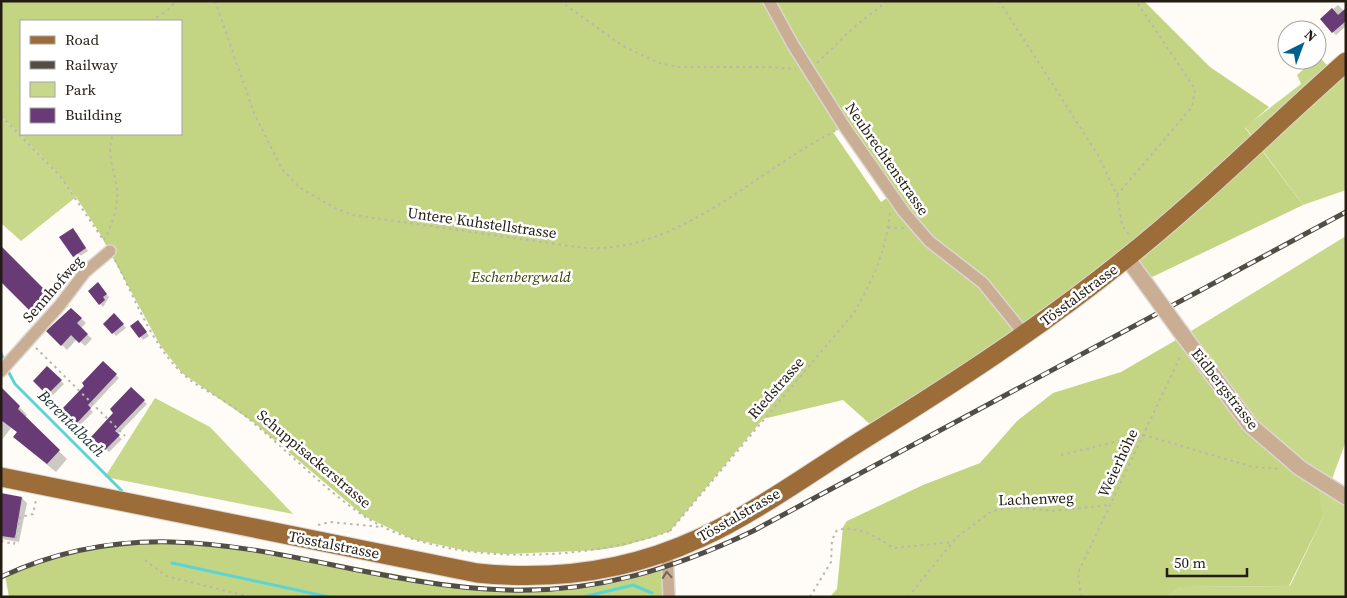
<svg xmlns="http://www.w3.org/2000/svg" width="1347" height="598" font-family="'Source Serif 4',serif">
	<style>
		.green { fill: #c7d88a }
		.forest { fill: #c3d483; fill-rule: evenodd }
		.shadow { fill: #0003 }
		.lines { fill: none; stroke-linecap: round; stroke-linejoin: round }
		.stream { stroke: #5cd4d5; stroke-width: 3 }
		.building { fill: #683b76 }
		.minor-casing { stroke: #dcd7d2; stroke-width: 14 }
		.tertiary-casing { stroke: #dcd7d2; stroke-width: 18 }
		.primary-casing { stroke: #dcd7d2; stroke-width: 21 }
		.path { stroke: #bbb6b0; stroke-width: 2; stroke-dasharray: 2.5 4; stroke-linecap: butt }
		.minor { stroke: #c9ae94; stroke-width: 11 }
		.tertiary { stroke: #c9ae94; stroke-width: 15 }
		.primary { stroke: #9c6d38; stroke-width: 19 }
		.rail-casing { stroke: #524d45; stroke-width: 5 }
		.rail { stroke: #fff; stroke-width: 3; stroke-dasharray: 9; stroke-linecap: butt }
		.tertiary-bridge-casing { stroke: #dcd7d2; stroke-width: 18; stroke-linecap: butt }
		.tertiary-bridge { stroke: #c9ae94; stroke-width: 15 }
		.oneway { stroke: #766554 }
		.labels { text-anchor: middle; stroke-width: 5; stroke-linejoin: round; paint-order: stroke }
		.street-label { font-size: 15px; fill: #221c13; stroke: #fff }
		.park-label { font-size: 15px; font-style: italic; fill: #343e00; stroke: #fff }
		.water-label { font-size: 16px; font-style: italic; fill: #1a2f2f; stroke: #fff }
	</style>
	<rect width="100%" height="100%" fill="#fffbf6"/>
	<!-- green -->
	<g class="green">
		<path d="M 1318,56 L 1334,72 L 1346,62 L 1346,190 L 1303,205 L 1245,127 L 1301,84 L 1297,75 L 1314,60 L 1317,60 Z"/>
		<path d="M 1,116 L 44,158 L 76,197 L 21,241 L 1,223 Z"/>
		<path d="M 1346,236 L 1346,441 L 1329,487 L 1346,497 L 1346,597 L 1168,597 L 1180,587 L 1290,586 L 1323,517 L 1279,452 L 1183,336 Z"/>
		<path d="M 155,398 L 210,427 L 293,514 L 105,477 Z"/>
	</g>
	<!-- forest -->
	<g class="forest">
		<path d="M 1,1 L 1144,1 L 1210,67 L 1269,107 L 1245,128 L 1303,205 L 1150,278 L 1124,247 L 1020,329 L 871,425 L 843,400 L 763,419 L 670,531 L 654,537 L 623,546 L 599,550 L 506,554 L 468,551 L 412,539 L 364,516 L 253,422 L 182,373 L 160,345 L 99,232 L 76,197 L 44,158 L 1,116 ZM 21,21 L 181,21 L 181,134 L 21,134 ZM 844,127 L 891,195 L 881,202 L 833,132 Z"/>
		<path d="M 1183,336 L 1250,425 L 1316,478 L 1323,517 L 1289,586 L 1180,587 L 1168,597 L 830,597 L 837,589 L 843,527 L 847,521 L 923,485 L 980,463 L 1017,421 L 1053,393 L 1121,372 Z"/>
		<path d="M 178,541 L 240,547 L 475,588 L 589,586 L 667,568 L 669,597 L 9,597 L 5,575 C 61,552 118,541 178,541 Z"/>
	</g>
	<!-- shadow -->
	<g class="shadow">
		<path d="M 1338,5 L 1346,13 L 1346,26 L 1336,35 L 1321,19 Z"/>
		<path d="M 76,232 L 88,251 L 76,259 L 73,256 Z"/>
		<path d="M 1,247 L 51,297 L 34,314 L 1,280 Z"/>
		<path d="M 101,287 L 109,297 L 103,307 L 100,304 Z"/>
		<path d="M 71,309 L 86,323 L 81,328 L 92,339 L 85,346 L 77,339 L 67,350 L 48,331 Z"/>
		<path d="M 114,315 L 126,328 L 116,336 L 105,324 Z"/>
		<path d="M 141,324 L 149,336 L 143,340 L 132,326 Z"/>
		<path d="M 103,363 L 119,378 L 90,409 L 93,412 L 80,425 L 64,409 L 86,386 Z"/>
		<path d="M 47,368 L 64,384 L 51,397 L 34,381 Z"/>
		<path d="M 131,388 L 147,404 L 117,435 L 122,439 L 109,452 L 93,437 L 115,413 Z"/>
		<path d="M 3,390 L 27,415 L 25,418 L 67,459 L 56,472 L 23,445 L 15,437 L 18,433 L 11,428 L 1,441 Z"/>
		<path d="M 1,494 L 22,498 L 27,503 L 19,542 L 1,539 Z"/>
	</g>
	<g class="lines">
		<!-- stream -->
		<g class="stream">
			<path d="M 1,353 L 4,361"/>
			<path d="M 8,371 L 15,384 L 122,491"/>
			<path d="M 172,563 L 329,597"/>
			<path d="M 583,597 L 633,585 L 652,593"/>
		</g>
	</g>
	<!-- building -->
	<g class="building">
		<path d="M 1332,8 L 1338,15 L 1346,8 L 1346,21 L 1332,33 L 1320,19 Z"/>
		<path d="M 73,228 L 86,248 L 73,257 L 59,237 Z"/>
		<path d="M 1,246 L 49,294 L 31,312 L 1,282 Z"/>
		<path d="M 98,282 L 107,294 L 103,297 L 105,300 L 99,305 L 88,291 Z"/>
		<path d="M 71,308 L 82,318 L 77,323 L 88,334 L 79,343 L 71,335 L 61,346 L 46,331 Z"/>
		<path d="M 114,313 L 124,324 L 112,334 L 103,324 Z"/>
		<path d="M 138,320 L 147,332 L 139,338 L 130,326 Z"/>
		<path d="M 103,361 L 117,374 L 88,405 L 91,408 L 77,423 L 62,409 L 84,386 L 82,383 Z"/>
		<path d="M 47,366 L 62,380 L 47,395 L 33,381 Z"/>
		<path d="M 1,387 L 20,406 L 18,409 L 60,450 L 47,464 L 13,437 L 17,432 L 1,420 Z"/>
		<path d="M 131,387 L 145,400 L 115,431 L 120,435 L 105,450 L 91,437 L 113,413 L 110,409 Z"/>
		<path d="M 1,493 L 22,497 L 15,538 L 1,536 Z"/>
	</g>
	<g class="lines">
		<!-- minor casing -->
		<g class="minor-casing">
			<g id="minor">
				<path d="M 769,1 L 793,45 L 844,126 L 904,212 L 929,241 L 983,283 L 1025,335"/>
				<path d="M 1,371 L 60,305 L 85,272 L 110,251"/>
				<path d="M 667,552 L 669,597"/>
			</g>
		</g>
		<!-- tertiary casing -->
		<g class="tertiary-casing">
			<g id="tertiary">
				<path d="M 1127,258 L 1146,284"/>
				<path d="M 1180,331 L 1250,425 L 1300,468 L 1346,497"/>
			</g>
		</g>
		<!-- primary casing -->
		<g class="primary-casing">
			<path id="primary" d="M 1,477 L 477,573 C 555,581 629,571 700,538 C 755,513 813,471 864,439 C 954,383 1042,326 1125,259 C 1202,198 1272,127 1346,62"/>
		</g>
		<!-- path -->
		<g class="path">
			<path d="M 215,1 L 254,113 L 282,169 L 299,187 L 335,208 L 353,215 L 584,248 C 680,253 754,172 835,131"/>
			<path d="M 560,1 L 623,46 L 659,63 L 678,67 L 769,67 L 796,69"/>
			<path d="M 999,1 L 1098,155 L 1117,195 L 1122,225 L 1131,237"/>
			<path d="M 151,21 L 167,11 L 176,1"/>
			<path d="M 817,63 L 853,28 L 887,1"/>
			<path d="M 1,116 L 60,176 L 104,241"/>
			<path d="M 1117,195 L 1192,107 L 1195,89 L 1136,1"/>
			<path d="M 888,228 L 904,228"/>
			<path d="M 104,240 C 112,225 119,206 117,188 C 114,167 106,156 113,134"/>
			<path d="M 115,260 C 135,298 151,344 183,374 C 197,387 215,394 230,405 C 242,412 252,422 263,431 C 296,459 328,492 364,516 C 443,568 584,562 670,531"/>
			<path d="M 36,348 L 125,436"/>
			<path d="M 1061,455 L 1144,435 L 1253,467 L 1280,469"/>
			<path d="M 318,525 L 330,522 L 382,527"/>
			<path d="M 670,531 L 853,314 C 872,283 887,248 890,212"/>
			<path d="M 1,541 L 14,544 L 20,517 L 33,514 L 36,500"/>
			<path d="M 145,560 L 166,576 L 250,597"/>
			<path d="M 810,597 L 831,562 L 832,540 L 837,530 C 861,525 875,537 894,548 L 953,542"/>
			<path d="M 908,597 L 957,537 L 992,511 L 1016,507 L 1052,511 L 1110,505"/>
			<path d="M 1081,597 L 1078,573 L 1181,355"/>
		</g>
		<!-- minor -->
		<use href="#minor" class="minor"/>
		<!-- tertiary -->
		<use href="#tertiary" class="tertiary"/>
		<!-- primary -->
		<use href="#primary" class="primary"/>
		<!-- rail casing -->
		<g class="rail-casing">
			<path id="rail" d="M 1,577 C 180,493 329,585 507,590 C 595,593 674,569 753,531 L 1346,212"/>
		</g>
		<!-- rail -->
		<use href="#rail" class="rail"/>
		<!-- tertiary-bridge casing -->
		<g class="tertiary-bridge-casing">
			<path id="tertiary-bridge" d="M 1146,284 L 1180,331"/>
		</g>
		<!-- tertiary-bridge -->
		<use href="#tertiary-bridge" class="tertiary-bridge"/>
	</g>
	<!-- one-way arrows -->
	<defs><path id="oneway-chevron" d="M-2-3.5L2.5 0L-2 3.5" fill="none" stroke-width="1.6" stroke-linecap="round" stroke-linejoin="round" transform="scale(1.25)"/></defs>
	<use class="oneway" href="#oneway-chevron" transform="translate(667 575) rotate(-95)"/>
	<g class="labels">
		<!-- street labels -->
		<g class="street-label">
			<text transform="translate(887 159) rotate(55)" y="5">Neubrechtenstrasse</text>
			<text transform="translate(482 223) rotate(8)" y="5">Untere Kuhstellstrasse</text>
			<text transform="translate(53 289) rotate(-49)" y="5">Sennhofweg</text>
			<text transform="translate(1079 295) rotate(-37)" y="5">Tösstalstrasse</text>
			<text transform="translate(776 388) rotate(-49)" y="5">Riedstrasse</text>
			<text transform="translate(1225 389) rotate(52)" y="5">Eidbergstrasse</text>
			<text transform="translate(314 459) rotate(40)" y="5">Schuppisackerstrasse</text>
			<text transform="translate(1118 463) rotate(-65)" y="5">Weierhöhe</text>
			<text transform="translate(1036 499) rotate(-2)" y="5">Lachenweg</text>
			<text transform="translate(739 515) rotate(-30)" y="5">Tösstalstrasse</text>
			<text transform="translate(334 545) rotate(11)" y="5">Tösstalstrasse</text>
		</g>
		<!-- park labels -->
		<g class="park-label">
			<text x="521" y="282">Eschenbergwald</text>
		</g>
		<!-- water labels -->
		<g class="water-label">
			<text transform="translate(72 423) rotate(45)" y="6">Berentalbach</text>
		</g>
	</g>
	<!-- border -->
	<rect width="1347" height="598" fill="none" stroke="#221c13" stroke-width="5"/>
	<!-- legend -->
	<rect x="20" y="20" width="162" height="115" fill="#ffffff" stroke="#a7a4a1"/>
	<rect x="30" y="36" width="25" height="8" fill="#9c6d38" stroke="#a7a4a1"/>
	<text x="65" y="45" font-size="15" fill="#221c13">Road</text>
	<rect x="30" y="61" width="25" height="8" fill="#524d45" stroke="#a7a4a1"/>
	<text x="65" y="70" font-size="15" fill="#221c13">Railway</text>
	<rect x="30" y="82" width="25" height="15" fill="#c7d88a" stroke="#a7a4a1"/>
	<text x="65" y="95" font-size="15" fill="#221c13">Park</text>
	<rect x="30" y="108" width="25" height="15" fill="#683b76" stroke="#a7a4a1"/>
	<text x="65" y="120" font-size="15" fill="#221c13">Building</text>
	<!-- north arrow -->
	<g transform="translate(1302 45) rotate(42)"><circle r="24" fill="#ffffff" stroke="#a7a4a1"/>
	<path d="M0-4L9 19L0 12L-9 19Z" fill="#006090"/>
	<text y="-8" font-size="14" font-weight="bold" text-anchor="middle" fill="#221c13">N</text>
	</g>
	<!-- scale -->
	<path d="M1167 568v8h80v-8" fill="none" stroke="#221c13" stroke-width="2.5"/>
	<text x="1174" y="568" font-size="15" fill="#221c13" stroke="#ffffff" stroke-width="4" paint-order="stroke">50 m</text>
</svg>
